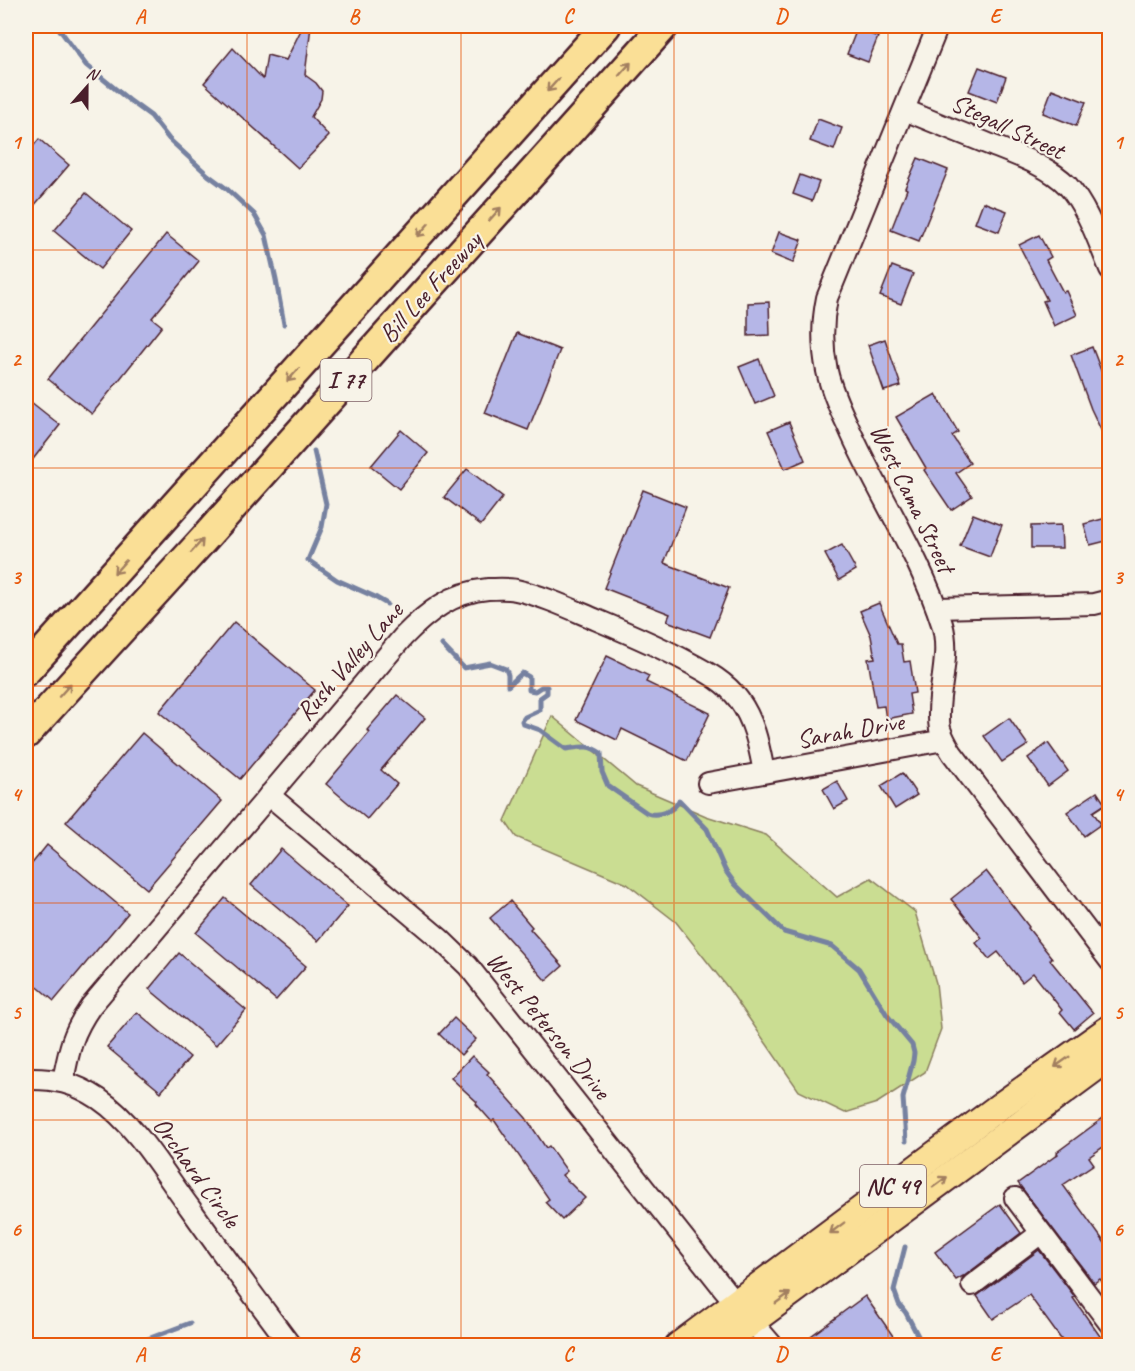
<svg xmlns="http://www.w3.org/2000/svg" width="1135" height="1371" font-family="Caveat,sans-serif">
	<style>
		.green { fill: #cadd92; stroke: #8a7e5e; stroke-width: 1.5 }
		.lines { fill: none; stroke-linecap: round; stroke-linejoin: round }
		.stream { stroke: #7681a0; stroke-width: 5 }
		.building { fill: #b5b6e7; stroke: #4a1f2b; stroke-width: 1.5 }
		.minor-casing { stroke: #4a1f2b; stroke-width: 24 }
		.major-casing { stroke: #4a1f2b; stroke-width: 30 }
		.highway-casing { stroke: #4a1f2b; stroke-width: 33 }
		.minor { stroke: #f7f3e8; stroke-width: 20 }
		.major { stroke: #fadf96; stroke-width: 26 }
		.highway { stroke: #fadf96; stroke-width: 28 }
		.oneway { stroke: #a27f60 }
		.grid { fill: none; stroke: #e8590c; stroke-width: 1.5; stroke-opacity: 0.55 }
		.labels { text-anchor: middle; stroke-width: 4.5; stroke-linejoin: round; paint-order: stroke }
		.shield { fill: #f7f3e8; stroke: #7e5f64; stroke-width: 1.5 }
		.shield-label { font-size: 24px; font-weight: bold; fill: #4a1f2b }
		.street-label { font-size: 26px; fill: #4a1f2b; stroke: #f7f3e8 }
		.neatline { fill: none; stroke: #e8590c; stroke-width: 2 }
		.grid-label { font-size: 20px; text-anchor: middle; font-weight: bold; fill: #e8590c }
	</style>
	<rect width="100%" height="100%" fill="#f7f3e8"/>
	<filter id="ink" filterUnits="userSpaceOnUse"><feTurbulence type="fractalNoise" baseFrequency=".0167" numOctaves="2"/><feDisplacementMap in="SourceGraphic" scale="12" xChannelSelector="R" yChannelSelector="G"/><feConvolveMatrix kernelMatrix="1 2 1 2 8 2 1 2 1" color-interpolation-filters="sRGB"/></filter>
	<g filter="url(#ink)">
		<!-- green -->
		<path class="green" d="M 552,716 L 636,786 L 706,816 L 766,835 L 837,897 L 871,878 L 915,912 L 936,983 L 941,1029 L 925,1072 L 877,1103 L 845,1113 L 799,1091 L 728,988 L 676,922 L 627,884 L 516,837 L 505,821 Z"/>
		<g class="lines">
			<!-- stream -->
			<g class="stream">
				<path d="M 57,26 L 86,65 L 129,100 L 151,116 L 169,139 L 208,175 L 227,189 L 254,214 L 266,235 L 276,280 L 284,324"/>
				<path d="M 314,451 L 326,504 L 322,527 L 308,560 L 337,580 L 373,596 L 387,604"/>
				<path d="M 442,645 L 464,668 L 490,663 L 506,669 L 508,675 L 508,686 L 522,673 L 529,677 L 529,690 L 535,691 L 541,687 L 547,687 L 547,693 L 540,698 L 540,710 L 525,717 L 522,721 L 523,724 L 540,730 L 566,749 C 582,747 587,744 601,753 L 602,772 L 608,786 L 647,813 C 658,817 675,811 679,800 L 707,829 L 725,870 L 735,884 L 784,932 L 832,946 L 859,969 L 887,1015 L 912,1045 L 914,1053 L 913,1061 L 903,1098 L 906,1141"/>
				<path d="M 905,1247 L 894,1290 L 899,1304 L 906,1313 L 919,1338 L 926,1346"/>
				<path d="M 104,1346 L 137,1343 L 190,1323"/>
			</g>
		</g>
		<!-- building -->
		<g class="building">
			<path d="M 303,26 L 311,26 L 305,75 L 316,83 L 322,91 L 321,99 L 311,117 L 329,136 L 298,168 L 204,83 L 233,48 L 263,79 L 267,55 L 286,60 Z"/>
			<path d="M 857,29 L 878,37 L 868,62 L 847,54 Z"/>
			<path d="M 979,67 L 1006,77 L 997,102 L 969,91 Z"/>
			<path d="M 1052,89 L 1086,102 L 1076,126 L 1043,113 Z"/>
			<path d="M 818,119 L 842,128 L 834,150 L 810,141 Z"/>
			<path d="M 39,139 L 69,165 L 26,215 L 26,155 Z"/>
			<path d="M 918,158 L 948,170 L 919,241 L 891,230 L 907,189 L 905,188 Z"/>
			<path d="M 800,175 L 819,182 L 812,201 L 793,194 Z"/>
			<path d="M 86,193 L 131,231 L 100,269 L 54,231 Z"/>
			<path d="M 983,202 L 1007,211 L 999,232 L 975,223 Z"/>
			<path d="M 779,232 L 802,240 L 793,263 L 771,254 Z"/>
			<path d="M 166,234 L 199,261 L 152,318 L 162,326 L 92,414 L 48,379 Z"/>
			<path d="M 1039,235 L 1051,257 L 1046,260 L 1063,292 L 1066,291 L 1077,315 L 1054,326 L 1043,301 L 1047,300 L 1019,245 Z"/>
			<path d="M 892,266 L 913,274 L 901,304 L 880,296 Z"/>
			<path d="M 769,302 L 770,335 L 748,336 L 748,303 Z"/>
			<path d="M 517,333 L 560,350 L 528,430 L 485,413 Z"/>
			<path d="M 885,339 L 901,386 L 884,391 L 868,345 Z"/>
			<path d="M 1092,347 L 1110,394 L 1110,449 L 1091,409 L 1071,355 Z"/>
			<path d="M 759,359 L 774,396 L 755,404 L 739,367 Z"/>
			<path d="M 936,394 L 958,432 L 952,436 L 970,463 L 956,473 L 972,496 L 951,510 L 924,470 L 926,468 L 896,417 Z"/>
			<path d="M 26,398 L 60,425 L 26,468 Z"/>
			<path d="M 789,422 L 805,460 L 785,469 L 768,431 Z"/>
			<path d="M 401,430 L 428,453 L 399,489 L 371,466 Z"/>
			<path d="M 467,469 L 503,497 L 481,525 L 444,497 Z"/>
			<path d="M 643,490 L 686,507 L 664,563 L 729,588 L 710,637 L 667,621 L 670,614 L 604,588 Z"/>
			<path d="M 973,514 L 1002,525 L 990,557 L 960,546 Z"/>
			<path d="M 1110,517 L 1110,540 L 1090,545 L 1084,524 Z"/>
			<path d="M 1061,525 L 1062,548 L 1031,548 L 1031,526 Z"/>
			<path d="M 842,545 L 856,570 L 839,580 L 825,554 Z"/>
			<path d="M 879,603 L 897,644 L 901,644 L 904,662 L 910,661 L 915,693 L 909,694 L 912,714 L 886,719 L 884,706 L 876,707 L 868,659 L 875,658 L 871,636 L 860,611 Z"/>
			<path d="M 234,622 L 315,690 L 240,779 L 159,712 Z"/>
			<path d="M 607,656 L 649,676 L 646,682 L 710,713 L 687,761 L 622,729 L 617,740 L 576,720 Z"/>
			<path d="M 397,695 L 425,718 L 381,770 L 397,784 L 367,819 L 326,784 L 370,732 L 367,730 Z"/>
			<path d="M 1009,718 L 1028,745 L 1002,762 L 984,736 Z"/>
			<path d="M 142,733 L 222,801 L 147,889 L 66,822 Z"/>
			<path d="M 1048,743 L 1068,771 L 1048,786 L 1028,758 Z"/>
			<path d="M 902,773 L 917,795 L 895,809 L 881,786 Z"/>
			<path d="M 837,781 L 848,801 L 834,809 L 823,789 Z"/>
			<path d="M 1097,792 L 1105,804 L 1093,812 L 1101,824 L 1084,836 L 1067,812 Z"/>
			<path d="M 47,845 L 128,913 L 54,1001 L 26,977 L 26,871 Z"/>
			<path d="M 281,849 L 348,906 L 318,941 L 251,885 Z"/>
			<path d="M 986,871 L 1029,927 L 1028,928 L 1052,958 L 1050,960 L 1093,1013 L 1074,1029 L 1060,1012 L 1062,1010 L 1033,973 L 1022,982 L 998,952 L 989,959 L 976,943 L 982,938 L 951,899 Z"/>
			<path d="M 225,898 L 306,966 L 276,1000 L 196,933 Z"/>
			<path d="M 510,901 L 532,927 L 530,929 L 563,966 L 546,981 L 490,918 Z"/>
			<path d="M 179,953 L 246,1010 L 216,1045 L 149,989 Z"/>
			<path d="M 137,1012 L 190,1057 L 161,1092 L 107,1047 Z"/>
			<path d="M 454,1018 L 476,1039 L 461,1055 L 439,1034 Z"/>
			<path d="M 472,1056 L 489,1072 L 487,1074 L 526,1118 L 546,1148 L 549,1146 L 567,1171 L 562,1175 L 585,1198 L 562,1220 L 545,1202 L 549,1199 L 494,1120 L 492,1122 L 476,1104 L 477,1102 L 451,1078 Z"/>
			<path d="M 1110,1113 L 1110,1142 L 1089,1157 L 1094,1164 L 1063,1185 L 1110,1250 L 1110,1292 L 1100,1279 L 1094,1283 L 1018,1183 L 1058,1154 L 1057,1152 Z"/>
			<path d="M 1000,1204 L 1021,1233 L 963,1277 L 963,1276 L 956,1280 L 935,1252 Z"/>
			<path d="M 1039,1250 L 1075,1297 L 1073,1298 L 1107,1346 L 1066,1346 L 1029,1295 L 993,1319 L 977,1296 Z"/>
			<path d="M 865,1296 L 900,1346 L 818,1346 L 811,1336 Z"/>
		</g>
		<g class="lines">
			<!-- minor casing -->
			<g class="minor-casing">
				<g id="minor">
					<path d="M 938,26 L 827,298 C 822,322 822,347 827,371 C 831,390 840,409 848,426 C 877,493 920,555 942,624 C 949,647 943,673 940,697 C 939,707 938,719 940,729 C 943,738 947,745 952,753 L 1110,961"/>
					<path d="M 905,110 C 933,122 962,133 991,145 C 1016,155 1049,166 1068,186 C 1088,209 1098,241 1110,269"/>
					<path d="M 937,608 L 1094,604 L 1110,600"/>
					<path d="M 708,783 L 944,740"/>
					<path d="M 269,795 L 440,939 L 468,966 L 724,1289 L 773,1346"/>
					<path d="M 26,1079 C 54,1078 75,1083 99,1099 C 136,1124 164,1173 190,1208 C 223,1255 257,1300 291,1346"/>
					<path d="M 63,1081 C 69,1050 72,1033 91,1006 L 403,637 C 427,612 453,592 488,589 C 497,589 508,588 516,590 C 544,596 571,609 597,620 C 628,633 659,646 688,662 C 707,672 726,682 739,700 C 755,722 759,747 764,772"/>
					<path d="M 1015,1198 L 1110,1324"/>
					<path d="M 972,1285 L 1041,1233"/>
				</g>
			</g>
			<!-- major casing -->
			<g class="major-casing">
				<g id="major">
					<path d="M 678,1346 L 1000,1106 L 1110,1028"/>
					<path d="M 719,1346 L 1110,1057"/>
				</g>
			</g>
			<!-- highway casing -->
			<g class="highway-casing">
				<g id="highway">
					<path d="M 26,671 L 606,26"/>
					<path d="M 26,734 L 203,540 L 664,26"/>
				</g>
			</g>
			<!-- minor -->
			<use href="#minor" class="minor"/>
			<!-- major -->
			<use href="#major" class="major"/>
			<!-- highway -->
			<use href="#highway" class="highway"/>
		</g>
		<!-- one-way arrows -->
		<defs><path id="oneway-shaft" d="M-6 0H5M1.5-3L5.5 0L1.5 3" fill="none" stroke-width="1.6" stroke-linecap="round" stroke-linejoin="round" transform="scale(1.5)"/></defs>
		<g class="oneway">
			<use href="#oneway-shaft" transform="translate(625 69) rotate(-48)"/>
			<use href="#oneway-shaft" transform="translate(553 85) rotate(132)"/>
			<use href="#oneway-shaft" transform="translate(495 214) rotate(-48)"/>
			<use href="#oneway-shaft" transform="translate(423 230) rotate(132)"/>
			<use href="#oneway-shaft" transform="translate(293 375) rotate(132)"/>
			<use href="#oneway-shaft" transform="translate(197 546) rotate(-48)"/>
			<use href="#oneway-shaft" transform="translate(120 567) rotate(132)"/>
			<use href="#oneway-shaft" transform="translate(65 690) rotate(-48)"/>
			<use href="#oneway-shaft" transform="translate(1062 1062) rotate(145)"/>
			<use href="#oneway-shaft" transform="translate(940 1182) rotate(-36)"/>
			<use href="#oneway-shaft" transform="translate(837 1228) rotate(143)"/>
			<use href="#oneway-shaft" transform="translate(783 1298) rotate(-36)"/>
		</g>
	</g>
	<!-- grid -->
	<path class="grid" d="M 247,26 L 247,1346M 461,26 L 461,1346M 674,26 L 674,1346M 888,26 L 888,1346M 26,250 L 1110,250M 26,468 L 1110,468M 26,686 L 1110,686M 26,903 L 1110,903M 26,1120 L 1110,1120"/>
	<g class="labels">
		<!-- shield labels -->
		<g class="shield">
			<rect x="320.5" y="359" width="51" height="42" rx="4.5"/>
			<rect x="860" y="1165" width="66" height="42" rx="4.5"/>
		</g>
		<g class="shield-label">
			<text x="346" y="388">I 77</text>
			<text x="893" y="1194">NC 49</text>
		</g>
		<!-- street labels -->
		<g class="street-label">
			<text transform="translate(1008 126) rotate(25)" y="9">Stegall Street</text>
			<text transform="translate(430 287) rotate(-48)" y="9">Bill Lee Freeway</text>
			<text transform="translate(913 498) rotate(64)" y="9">West Cama Street</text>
			<text transform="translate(349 661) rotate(-49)" y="9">Rush Valley Lane</text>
			<text transform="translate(850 730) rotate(-10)" y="9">Sarah Drive</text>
			<text transform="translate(549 1025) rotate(51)" y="9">West Peterson Drive</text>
			<text transform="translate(197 1172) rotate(54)" y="9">Orchard Circle</text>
		</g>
	</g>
	<!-- margin -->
	<rect width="1135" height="1371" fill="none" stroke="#f7f3e8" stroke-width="66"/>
	<!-- north arrow -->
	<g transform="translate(87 87) rotate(21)" stroke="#f7f3e8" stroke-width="4.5" paint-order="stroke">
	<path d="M0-4.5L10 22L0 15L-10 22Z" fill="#4a1f2b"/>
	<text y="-9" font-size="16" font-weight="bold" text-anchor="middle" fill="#4a1f2b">N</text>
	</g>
	<rect x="33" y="33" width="1069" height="1305" class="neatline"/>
	<g class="grid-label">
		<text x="140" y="23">A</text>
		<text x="354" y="23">B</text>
		<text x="568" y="23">C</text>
		<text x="781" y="23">D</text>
		<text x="995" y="23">E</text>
		<text x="16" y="149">1</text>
		<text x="1118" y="149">1</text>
		<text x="16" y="366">2</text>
		<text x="1118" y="366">2</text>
		<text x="16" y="584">3</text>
		<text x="1118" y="584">3</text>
		<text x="16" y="801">4</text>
		<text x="1118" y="801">4</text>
		<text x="16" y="1019">5</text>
		<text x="1118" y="1019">5</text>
		<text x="16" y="1236">6</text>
		<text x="1118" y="1236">6</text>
		<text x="140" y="1361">A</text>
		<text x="354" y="1361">B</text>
		<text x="568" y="1361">C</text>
		<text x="781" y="1361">D</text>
		<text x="995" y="1361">E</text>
	</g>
</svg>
